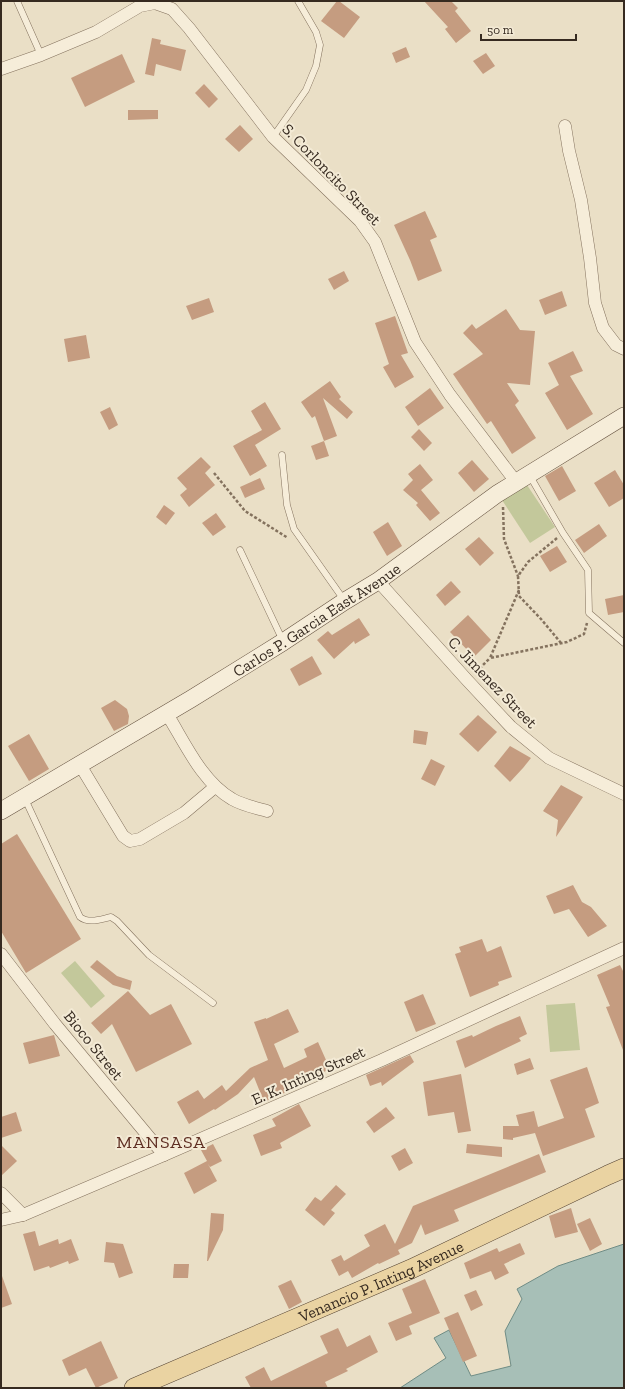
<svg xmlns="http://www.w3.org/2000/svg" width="625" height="1389" font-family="'Zilla Slab',serif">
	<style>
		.green { fill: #c3c89b }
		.water { fill: #a7bfb7; stroke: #6f8c85 }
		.building { fill: #c59c80 }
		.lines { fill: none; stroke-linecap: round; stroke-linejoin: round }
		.lane-casing { stroke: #84725e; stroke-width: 7 }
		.street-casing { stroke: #84725e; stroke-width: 13 }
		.secondary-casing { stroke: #665341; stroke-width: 18 }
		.primary-casing { stroke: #534131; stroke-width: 20 }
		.path { stroke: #84725e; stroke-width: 2.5; stroke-dasharray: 3 2; stroke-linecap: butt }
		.lane { stroke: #f6edd9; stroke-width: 6 }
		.street { stroke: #f6edd9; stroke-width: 12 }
		.secondary { stroke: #f6edd9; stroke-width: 17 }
		.primary { stroke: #ead3a2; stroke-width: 19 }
		.labels { text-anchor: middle; stroke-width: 4; stroke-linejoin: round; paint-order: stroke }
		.street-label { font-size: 16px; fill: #362a20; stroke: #f3ead5 }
		.quarter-label { font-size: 18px; letter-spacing: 1px; fill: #5f2f23; stroke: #f3ead5 }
	</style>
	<rect width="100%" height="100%" fill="#eadfc6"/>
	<!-- green -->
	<g class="green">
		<path d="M 527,485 L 555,527 L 530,543 L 502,500 Z"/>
		<path d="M 75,961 L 105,996 L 91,1008 L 61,973 Z"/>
		<path d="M 575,1003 L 580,1050 L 550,1052 L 546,1005 Z"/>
	</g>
	<!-- water -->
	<path class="water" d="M 624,1244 L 624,1388 L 400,1388 L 446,1358 L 434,1338 L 449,1330 L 471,1376 L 511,1366 L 505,1331 L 522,1299 L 517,1289 L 558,1266 Z"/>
	<!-- building -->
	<g class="building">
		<path d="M 337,1 L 339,1 L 360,17 L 344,38 L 321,21 Z"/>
		<path d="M 424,1 L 451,1 L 458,8 L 455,11 L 471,31 L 456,43 L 445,29 L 448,27 Z"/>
		<path d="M 152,38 L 161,40 L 160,44 L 186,50 L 181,71 L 156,64 L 154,76 L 145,74 Z"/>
		<path d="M 406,47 L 410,57 L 396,63 L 392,53 Z"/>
		<path d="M 486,53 L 495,66 L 483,74 L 473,61 Z"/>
		<path d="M 122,54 L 135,82 L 85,107 L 71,78 Z"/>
		<path d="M 204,84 L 218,99 L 209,108 L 195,93 Z"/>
		<path d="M 128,110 L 158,110 L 158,119 L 128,120 Z"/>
		<path d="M 240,125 L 253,139 L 239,152 L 225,139 Z"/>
		<path d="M 425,211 L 437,237 L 430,240 L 442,271 L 418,281 L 410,260 L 394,225 Z"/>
		<path d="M 344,271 L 349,281 L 334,290 L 328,279 Z"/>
		<path d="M 562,291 L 567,306 L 545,315 L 539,300 Z"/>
		<path d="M 209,298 L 214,312 L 192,320 L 186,306 Z"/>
		<path d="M 506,309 L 520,330 L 535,331 L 530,385 L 507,383 L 519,401 L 515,405 L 536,438 L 512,454 L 491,421 L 487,424 L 453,374 L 483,354 L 463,333 L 472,324 L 476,329 Z"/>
		<path d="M 395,316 L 408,353 L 401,355 L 414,377 L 395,388 L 383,367 L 389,364 L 375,323 Z"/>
		<path d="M 86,335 L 90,358 L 68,362 L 64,339 Z"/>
		<path d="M 573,351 L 583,371 L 570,376 L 593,414 L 567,430 L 545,393 L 559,385 L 548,363 Z"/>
		<path d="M 330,381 L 341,397 L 339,399 L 353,412 L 347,419 L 323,398 L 337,436 L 324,441 L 315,416 L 312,418 L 301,402 Z"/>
		<path d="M 430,388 L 444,408 L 418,426 L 405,407 Z"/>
		<path d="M 265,402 L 281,429 L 255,445 L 267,466 L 250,476 L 233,446 L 262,430 L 251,411 Z"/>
		<path d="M 110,407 L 118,425 L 109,430 L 100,412 Z"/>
		<path d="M 419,429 L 432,443 L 424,451 L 411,437 Z"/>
		<path d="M 324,441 L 329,456 L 316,460 L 311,446 Z"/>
		<path d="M 201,457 L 211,467 L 205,473 L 215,485 L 189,507 L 180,495 L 187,489 L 177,478 Z"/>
		<path d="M 472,460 L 489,479 L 474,492 L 458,473 Z"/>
		<path d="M 420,464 L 433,480 L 421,490 L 440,513 L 430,521 L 416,505 L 418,503 L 403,490 L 413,480 L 408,474 Z"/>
		<path d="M 562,466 L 576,491 L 559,501 L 545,476 Z"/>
		<path d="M 615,470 L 624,485 L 624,498 L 609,507 L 594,483 Z"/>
		<path d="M 260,478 L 265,489 L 245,498 L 240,487 Z"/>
		<path d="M 164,505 L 175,513 L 166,525 L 156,517 Z"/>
		<path d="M 216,513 L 226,527 L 213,536 L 202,523 Z"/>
		<path d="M 388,522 L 402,546 L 387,556 L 373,532 Z"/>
		<path d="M 599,524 L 607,536 L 584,553 L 575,540 Z"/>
		<path d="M 479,537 L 494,553 L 480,566 L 465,549 Z"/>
		<path d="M 557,546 L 567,562 L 550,572 L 540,556 Z"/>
		<path d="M 451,581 L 461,592 L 445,606 L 436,595 Z"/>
		<path d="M 624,595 L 624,612 L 608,615 L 605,599 Z"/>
		<path d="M 468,615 L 491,640 L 474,657 L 450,632 Z"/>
		<path d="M 359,618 L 370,635 L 355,644 L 354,641 L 334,659 L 317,640 L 328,631 L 332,635 Z"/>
		<path d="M 312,656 L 322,674 L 299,686 L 290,669 Z"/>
		<path d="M 115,700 L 127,709 L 129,716 L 128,724 L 114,731 L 101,708 Z"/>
		<path d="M 478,715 L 497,732 L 478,752 L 459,734 Z"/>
		<path d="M 414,730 L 428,732 L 426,745 L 413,743 Z"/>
		<path d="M 29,734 L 49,769 L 29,781 L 8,746 Z"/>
		<path d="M 510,746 L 531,758 L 523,768 L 510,782 L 494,766 Z"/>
		<path d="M 431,759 L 445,766 L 435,786 L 421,779 Z"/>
		<path d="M 561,785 L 583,797 L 556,837 L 558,820 L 543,811 Z"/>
		<path d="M 17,834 L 81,939 L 26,973 L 1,931 L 1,844 Z"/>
		<path d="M 573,885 L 582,902 L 591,907 L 607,926 L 588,937 L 569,909 L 554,914 L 546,896 Z"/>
		<path d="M 482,939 L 487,952 L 501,946 L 512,977 L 498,982 L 499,985 L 470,997 L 455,954 L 461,952 L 459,947 Z"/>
		<path d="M 97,960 L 117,976 L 132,981 L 130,990 L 113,985 L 90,967 Z"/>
		<path d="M 620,965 L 624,973 L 623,1050 L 606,1007 L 610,1006 L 597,975 Z"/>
		<path d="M 128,991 L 150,1015 L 171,1004 L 192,1044 L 136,1072 L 112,1024 L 101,1034 L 91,1023 Z"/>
		<path d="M 423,994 L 436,1024 L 416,1032 L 404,1002 Z"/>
		<path d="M 288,1009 L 299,1032 L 274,1044 L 284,1068 L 307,1057 L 304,1049 L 318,1042 L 330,1069 L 292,1087 L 291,1090 L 264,1102 L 254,1077 L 238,1094 L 215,1110 L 214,1109 L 189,1124 L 177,1102 L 198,1090 L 204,1099 L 222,1085 L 226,1091 L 250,1068 L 268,1060 L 254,1022 L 266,1018 L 266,1019 Z"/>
		<path d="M 520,1016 L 527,1034 L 519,1038 L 521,1041 L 465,1068 L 456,1041 L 472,1035 L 473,1037 L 496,1026 Z"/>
		<path d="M 54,1035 L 60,1056 L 29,1064 L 23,1043 Z"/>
		<path d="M 410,1055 L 414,1062 L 382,1086 L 381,1082 L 370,1086 L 366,1075 Z"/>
		<path d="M 530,1058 L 534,1069 L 517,1075 L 514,1064 Z"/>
		<path d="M 587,1067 L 599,1103 L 585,1109 L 595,1137 L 543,1156 L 535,1133 L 513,1138 L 513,1140 L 503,1139 L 503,1126 L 519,1126 L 516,1115 L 534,1111 L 538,1127 L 564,1118 L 550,1080 Z"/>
		<path d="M 461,1074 L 471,1131 L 458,1133 L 454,1112 L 428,1116 L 423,1082 Z"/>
		<path d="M 299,1104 L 311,1126 L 280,1143 L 282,1148 L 261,1156 L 253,1135 L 276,1126 L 272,1119 Z"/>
		<path d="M 386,1107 L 395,1118 L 374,1133 L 366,1122 Z"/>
		<path d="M 16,1112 L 22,1131 L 1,1138 L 1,1117 Z"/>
		<path d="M 213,1144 L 222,1161 L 210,1167 L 208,1164 L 217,1181 L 194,1194 L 184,1173 L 207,1161 L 201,1150 Z"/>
		<path d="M 467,1144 L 502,1147 L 502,1157 L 466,1153 Z"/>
		<path d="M 1,1145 L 17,1161 L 1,1176 Z"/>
		<path d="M 405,1148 L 413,1163 L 399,1171 L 391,1156 Z"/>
		<path d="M 539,1154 L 546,1172 L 454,1210 L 459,1221 L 425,1235 L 421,1224 L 412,1243 L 398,1250 L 400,1254 L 379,1264 L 378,1263 L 352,1278 L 348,1271 L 339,1276 L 331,1260 L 341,1255 L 344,1261 L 370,1246 L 364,1235 L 385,1224 L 395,1244 L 413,1206 Z"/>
		<path d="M 336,1185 L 346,1194 L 331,1210 L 335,1213 L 324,1226 L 305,1210 L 315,1197 L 321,1201 Z"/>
		<path d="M 571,1208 L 578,1232 L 555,1238 L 549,1216 Z"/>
		<path d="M 211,1213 L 224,1214 L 223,1230 L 208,1261 L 207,1261 Z"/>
		<path d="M 590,1218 L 602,1244 L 590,1251 L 577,1224 Z"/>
		<path d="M 35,1231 L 39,1246 L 58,1239 L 59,1244 L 71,1239 L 79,1260 L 69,1264 L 68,1261 L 50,1268 L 49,1266 L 34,1271 L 23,1234 Z"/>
		<path d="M 106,1242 L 123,1244 L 133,1273 L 119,1278 L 114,1263 L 104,1262 Z"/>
		<path d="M 520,1243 L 525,1254 L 504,1264 L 509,1273 L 495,1280 L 491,1271 L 470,1279 L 464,1263 L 497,1248 L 499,1252 Z"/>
		<path d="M 174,1264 L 189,1264 L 188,1278 L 173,1278 Z"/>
		<path d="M 1,1276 L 2,1276 L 12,1304 L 1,1308 Z"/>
		<path d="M 425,1279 L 440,1313 L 409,1326 L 412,1334 L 396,1341 L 388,1323 L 412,1313 L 402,1289 Z"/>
		<path d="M 291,1280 L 302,1302 L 289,1309 L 278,1286 Z"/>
		<path d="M 476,1290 L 483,1305 L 471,1311 L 464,1295 Z"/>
		<path d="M 458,1312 L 477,1356 L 463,1362 L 444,1318 Z"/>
		<path d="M 338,1328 L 347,1347 L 370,1335 L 378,1352 L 346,1369 L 348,1371 L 325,1382 L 328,1388 L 251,1388 L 245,1377 L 264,1367 L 271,1381 L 328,1353 L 320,1336 Z"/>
		<path d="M 101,1341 L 118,1378 L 96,1388 L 86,1368 L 69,1376 L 62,1360 Z"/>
	</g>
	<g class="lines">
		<!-- lane casing -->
		<g class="lane-casing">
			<g id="lane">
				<path d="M 17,1 L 41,55"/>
				<path d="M 273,137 L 306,90 L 316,66 L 320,45 L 316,32 L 298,1"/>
				<path d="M 282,455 L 287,505 L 294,529 L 344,600"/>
				<path d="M 530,476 L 563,533 L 588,570 L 589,613 L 624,643"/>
				<path d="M 240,550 L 283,641"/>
				<path d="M 25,799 L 80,917 C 89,924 101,919 111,917 L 117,921 L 149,955 L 213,1003"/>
			</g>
		</g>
		<!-- street casing -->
		<g class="street-casing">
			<g id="street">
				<path d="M 1,69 L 41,55 L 96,32 L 140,6 L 155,3 L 172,9 L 189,28 L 273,137 L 360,221 L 375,242 L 415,342 L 450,395 L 516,482"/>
				<path d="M 565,126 L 569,151 L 581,200 L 590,258 L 595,303 L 603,328 L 616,345 L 624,349"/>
				<path d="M 378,581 L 467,680 L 511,727 L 549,758 L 624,794"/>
				<path d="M 167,714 C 185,743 202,782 232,799 C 242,805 256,808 267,811"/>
				<path d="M 80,765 L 123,836 L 130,841 L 140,839 L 184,813 L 215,787"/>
				<path d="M 1,954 L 55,1024 L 164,1155"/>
				<path d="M 1,1193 L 23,1215"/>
				<path d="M 1,1220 L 23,1215 L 164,1155 L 382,1060 L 624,948"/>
			</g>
		</g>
		<!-- secondary casing -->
		<g class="secondary-casing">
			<g id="secondary">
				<path id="s1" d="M 1,811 L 191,699 L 283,642 L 345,601 L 378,581 L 497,494 L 624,416"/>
			</g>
		</g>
		<!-- primary casing -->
		<g class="primary-casing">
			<g id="primary">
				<path id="s2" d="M 134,1388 L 411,1269 L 608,1175 L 624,1168"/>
			</g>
		</g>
		<!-- path -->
		<g class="path">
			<path d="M 214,473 L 245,511 L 288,538"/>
			<path d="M 503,507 L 504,539 L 518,576"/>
			<path d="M 557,538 L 528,562 L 518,576 L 519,596 L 541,619 L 561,643"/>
			<path d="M 519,590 L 490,658 L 567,642 L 584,634 L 587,623"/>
			<path d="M 476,672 L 490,658"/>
		</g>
		<!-- lane -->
		<use href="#lane" class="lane"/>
		<!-- street -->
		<use href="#street" class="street"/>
		<!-- secondary -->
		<use href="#secondary" class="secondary"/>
		<!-- primary -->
		<use href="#primary" class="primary"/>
	</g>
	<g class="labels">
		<!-- street labels -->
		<g class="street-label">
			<text transform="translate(332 174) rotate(46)" y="6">S. Corloncito Street</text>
			<text dy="6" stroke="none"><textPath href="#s1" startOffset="369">Carlos P. Garcia East Avenue</textPath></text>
			<text transform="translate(493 682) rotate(46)" y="6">C. Jimenez Street</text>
			<text transform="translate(94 1045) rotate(51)" y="6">Bioco Street</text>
			<text transform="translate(308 1075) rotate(-24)" y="6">E. K. Inting Street</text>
			<text dy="6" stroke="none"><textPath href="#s2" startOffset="269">Venancio P. Inting Avenue</textPath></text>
		</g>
		<!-- quarter labels -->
		<g class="quarter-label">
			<text x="161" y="1148">MANSASA</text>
		</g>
	</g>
	<!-- border -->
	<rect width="625" height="1389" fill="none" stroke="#362a20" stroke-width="4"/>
	<!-- scale -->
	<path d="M481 34v6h95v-6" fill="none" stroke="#362a20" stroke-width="2"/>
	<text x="487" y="34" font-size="12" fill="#362a20" stroke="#f3ead5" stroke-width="3" paint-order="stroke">50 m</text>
</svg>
